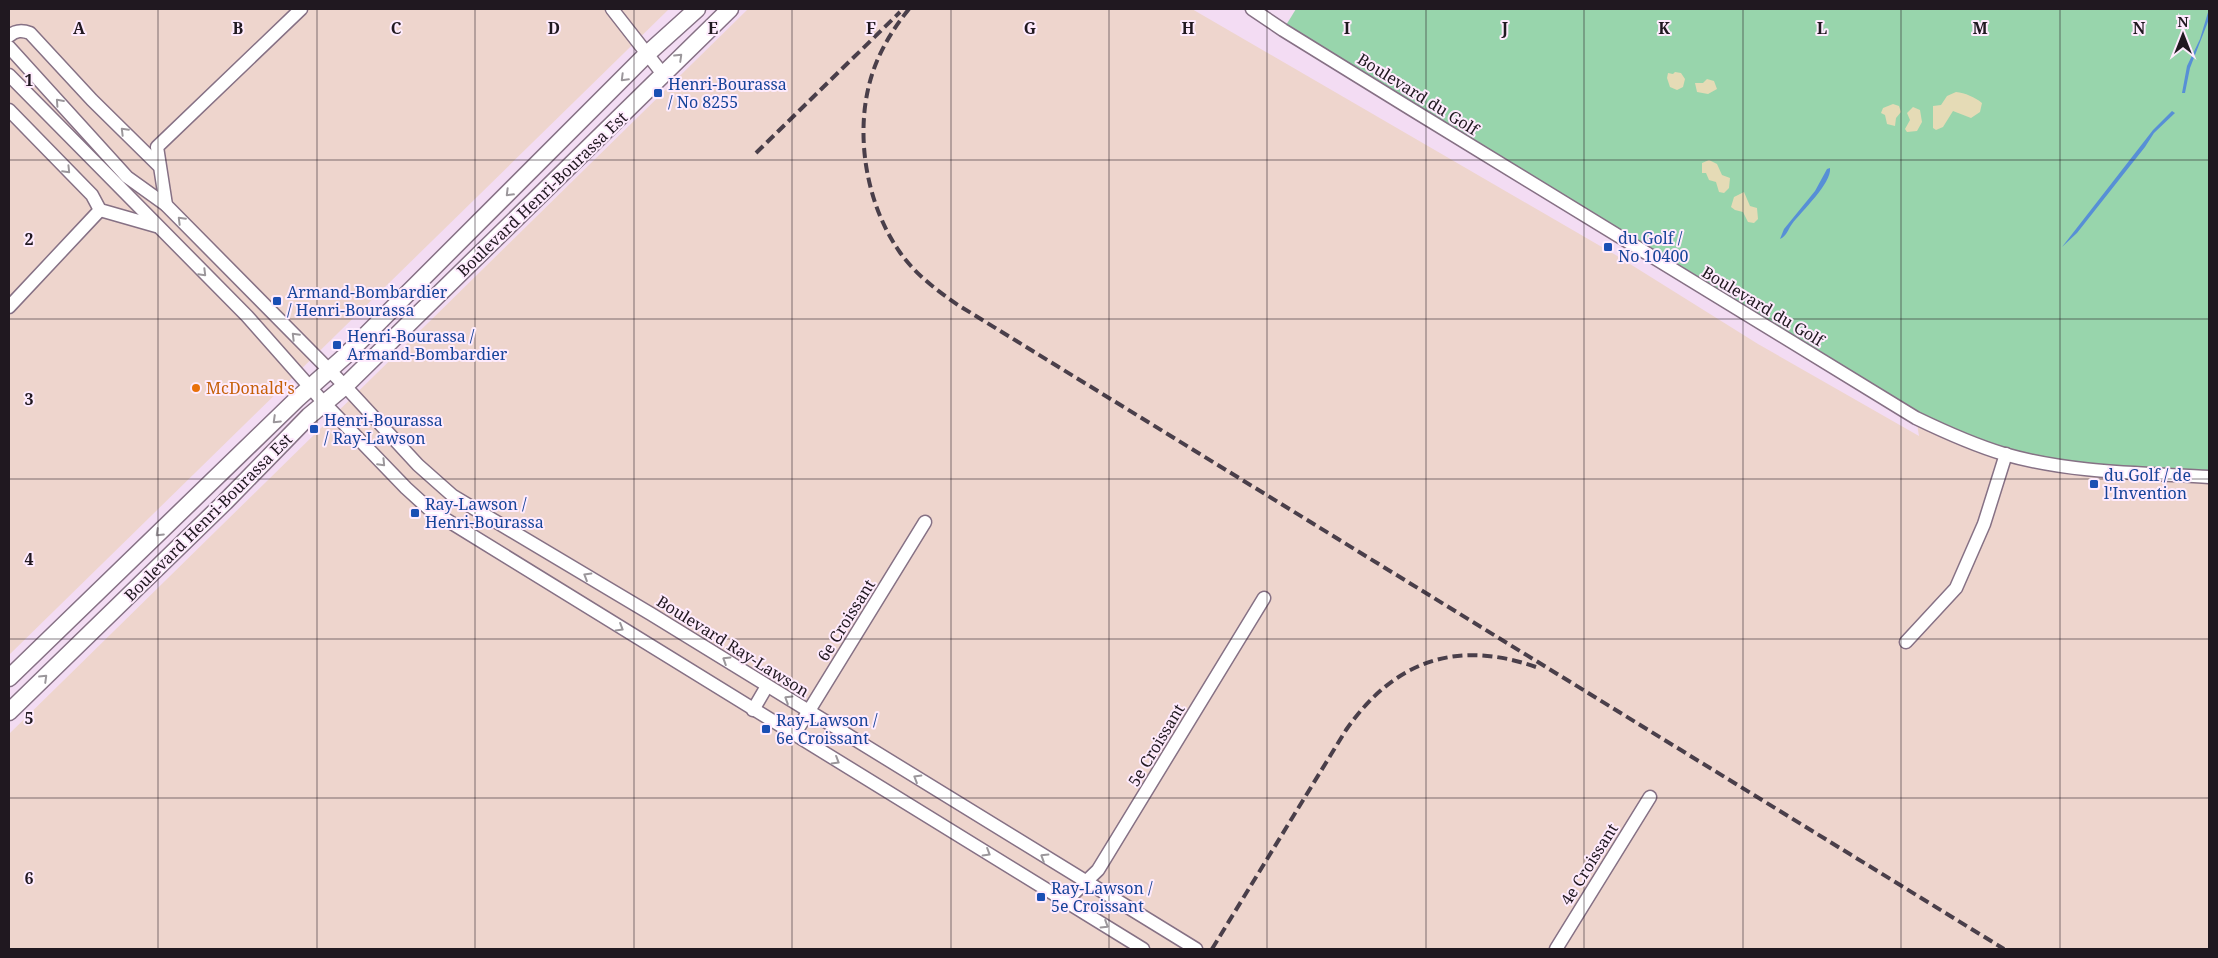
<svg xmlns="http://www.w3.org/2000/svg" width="2218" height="958" font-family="'Noto Serif',serif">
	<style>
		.industrial { fill: #eed5cd }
		.green { fill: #98d5ac }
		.sand { fill: #e5dbb6 }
		.water { fill: #578fd6 }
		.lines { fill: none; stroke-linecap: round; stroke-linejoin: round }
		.minor-casing { stroke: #867185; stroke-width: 15 }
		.major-casing { stroke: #867185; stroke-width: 19 }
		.minor { stroke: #fff; stroke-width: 12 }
		.major { stroke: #fff; stroke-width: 16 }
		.rail { stroke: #4a3f4a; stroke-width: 4; stroke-dasharray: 10 5; stroke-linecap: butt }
		.oneway { stroke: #9b979b }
		.grid { fill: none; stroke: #201820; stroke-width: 1; stroke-opacity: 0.55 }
		.transit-dot { fill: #1a4fb4; stroke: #feebfd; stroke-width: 2 }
		.food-dot { fill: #e8710a; stroke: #feebfd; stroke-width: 2 }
		.labels { text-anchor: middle; stroke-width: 4; stroke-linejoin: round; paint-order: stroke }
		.transit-label { font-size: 16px; fill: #164399; stroke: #feebfd; text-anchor: start }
		.street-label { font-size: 16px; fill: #201820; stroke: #feebfd }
		.food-label { font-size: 16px; fill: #c56008; stroke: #feebfd; text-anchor: start }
		.grid-label { font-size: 16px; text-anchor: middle; font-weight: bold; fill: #201820; stroke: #feebfd; stroke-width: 4; stroke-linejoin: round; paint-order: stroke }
	</style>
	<rect width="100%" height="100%" fill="#f3dcf3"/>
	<!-- industrial -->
	<g class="industrial">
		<path d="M 9,9 L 669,9 L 9,655 Z"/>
		<path d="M 748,9 L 1192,9 L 1614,254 L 1758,344 L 1919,436 L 1914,406 L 2209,462 L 2209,949 L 9,949 L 9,734 Z"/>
	</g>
	<!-- green -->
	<path class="green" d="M 1296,9 L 2209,9 L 2209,477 L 2067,467 L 1942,431 L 1283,30 Z"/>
	<!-- sand -->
	<g class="sand">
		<path d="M 1675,72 L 1681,73 L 1685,79 L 1683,87 L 1677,90 L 1670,87 L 1667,78 L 1668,73 L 1673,74 Z"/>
		<path d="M 1707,79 L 1714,81 L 1717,89 L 1708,94 L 1697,92 L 1695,83 L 1703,83 Z"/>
		<path d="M 1956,92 C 1965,93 1975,97 1982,103 L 1980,112 L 1971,118 L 1953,111 L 1943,127 L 1936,130 L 1933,128 L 1933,106 L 1941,105 L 1947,96 Z"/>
		<path d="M 1893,104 L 1899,106 L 1901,112 L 1896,118 L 1895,126 L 1887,124 L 1885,115 L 1881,113 L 1883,108 Z"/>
		<path d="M 1913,107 L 1920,110 L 1922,122 L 1917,131 L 1907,132 L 1905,129 L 1910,120 L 1907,113 Z"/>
		<path d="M 1709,160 L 1717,164 L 1722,175 L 1730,178 L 1729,188 L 1724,193 L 1719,192 L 1716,182 L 1709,180 L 1706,173 L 1702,173 L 1702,163 Z"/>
		<path d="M 1744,192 L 1750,206 L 1757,208 L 1758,219 L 1754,223 L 1748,222 L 1743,212 L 1735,210 L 1731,207 L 1734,197 Z"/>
	</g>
	<!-- water -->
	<g class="water">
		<path d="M 2209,9 L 2209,19 L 2190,68 L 2185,93 L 2182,93 L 2187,66 L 2200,39 Z"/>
		<path d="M 2172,111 L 2175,113 L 2154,133 L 2145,147 L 2077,233 L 2062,247 L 2153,130 Z"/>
		<path d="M 1830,168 C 1832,183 1801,212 1792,224 C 1788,229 1787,236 1780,239 L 1784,229 L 1815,191 L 1827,169 Z"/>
	</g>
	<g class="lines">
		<!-- minor casing -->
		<g class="minor-casing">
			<g id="minor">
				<path d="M 612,9 L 662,73"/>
				<path d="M 1252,9 L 1283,30 L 1411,109 L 1916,418 C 1945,432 1974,445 2004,454 C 2070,473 2141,473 2209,477"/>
				<path d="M 9,36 C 16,30 22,30 30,33 L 92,100 L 158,165"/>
				<path d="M 9,47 L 127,177 L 166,205 L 345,386 L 418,465 L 453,496 L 651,614 L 1196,949"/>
				<path d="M 9,75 L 247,316 L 324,403 L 406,488 L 429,509 L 1143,949"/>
				<path d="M 9,110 L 92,195 L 100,210 L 156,226"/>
				<path d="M 166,205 L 157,147 L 301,9"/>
				<path d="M 9,307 L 100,210"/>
				<path d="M 1906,642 L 1956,588 L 1984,524 L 2006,454"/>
				<path d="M 753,710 L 767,686"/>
				<path d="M 794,735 L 925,522"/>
				<path d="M 1066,901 L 1098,870 L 1264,598"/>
				<path d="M 1556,949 L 1650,797"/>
			</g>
		</g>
		<!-- major casing -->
		<g class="major-casing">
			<g id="major">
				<path d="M 9,678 L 297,399 L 344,357 L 646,55 L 697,9"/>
				<path d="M 9,712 L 225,502 L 309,416 L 345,386 L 730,9"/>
			</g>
		</g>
		<!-- minor -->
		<use href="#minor" class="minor"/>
		<!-- major -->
		<use href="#major" class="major"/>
		<!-- rail -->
		<g class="rail">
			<path d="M 909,9 C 896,25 885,42 877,61 C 852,120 863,199 899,251 C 914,273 936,290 958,305 L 2004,949"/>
			<path d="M 756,153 L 900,12"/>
			<path d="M 1212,949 L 1346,730 C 1394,661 1456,639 1536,667"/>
		</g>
	</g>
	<!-- one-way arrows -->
	<defs><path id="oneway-chevron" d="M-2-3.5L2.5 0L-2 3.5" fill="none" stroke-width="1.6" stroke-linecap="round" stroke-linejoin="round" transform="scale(1.25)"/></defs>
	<g class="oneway">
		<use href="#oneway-chevron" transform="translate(679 57) rotate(-44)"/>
		<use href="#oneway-chevron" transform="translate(624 78) rotate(135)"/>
		<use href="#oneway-chevron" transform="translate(59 102) rotate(-132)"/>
		<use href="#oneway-chevron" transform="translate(124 131) rotate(-135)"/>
		<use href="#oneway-chevron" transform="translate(67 170) rotate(46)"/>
		<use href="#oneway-chevron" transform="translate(509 193) rotate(135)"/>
		<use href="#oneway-chevron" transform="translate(181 220) rotate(-135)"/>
		<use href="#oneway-chevron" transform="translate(203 273) rotate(45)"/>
		<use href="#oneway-chevron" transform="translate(295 336) rotate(-135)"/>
		<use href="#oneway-chevron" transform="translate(276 420) rotate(136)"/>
		<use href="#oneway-chevron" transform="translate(382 463) rotate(46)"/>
		<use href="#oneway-chevron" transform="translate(159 533) rotate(136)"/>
		<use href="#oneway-chevron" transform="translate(587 576) rotate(-149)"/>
		<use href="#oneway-chevron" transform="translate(620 628) rotate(31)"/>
		<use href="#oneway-chevron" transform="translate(726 660) rotate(-148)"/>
		<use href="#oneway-chevron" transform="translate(44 678) rotate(-44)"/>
		<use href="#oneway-chevron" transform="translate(788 699) rotate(-148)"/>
		<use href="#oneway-chevron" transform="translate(836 761) rotate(31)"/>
		<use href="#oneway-chevron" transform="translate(917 778) rotate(-149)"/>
		<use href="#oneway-chevron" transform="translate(987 853) rotate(31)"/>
		<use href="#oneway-chevron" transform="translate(1044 857) rotate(-148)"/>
		<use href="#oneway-chevron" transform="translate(1105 925) rotate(32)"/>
	</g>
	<!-- grid -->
	<path class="grid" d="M 158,9 L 158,949M 317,9 L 317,949M 475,9 L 475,949M 634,9 L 634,949M 792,9 L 792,949M 951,9 L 951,949M 1109,9 L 1109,949M 1267,9 L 1267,949M 1426,9 L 1426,949M 1584,9 L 1584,949M 1743,9 L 1743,949M 1901,9 L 1901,949M 2060,9 L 2060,949M 9,160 L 2209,160M 9,319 L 2209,319M 9,479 L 2209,479M 9,639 L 2209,639M 9,798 L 2209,798"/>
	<!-- markers -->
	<g class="transit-dot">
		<rect x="653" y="88" width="10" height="10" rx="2.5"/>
		<rect x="1603" y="242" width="10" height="10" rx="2.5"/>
		<rect x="272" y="296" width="10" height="10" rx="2.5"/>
		<rect x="332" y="340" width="10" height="10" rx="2.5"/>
		<rect x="309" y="424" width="10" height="10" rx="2.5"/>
		<rect x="2089" y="479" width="10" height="10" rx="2.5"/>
		<rect x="410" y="508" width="10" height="10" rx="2.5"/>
		<rect x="761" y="724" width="10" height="10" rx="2.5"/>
		<rect x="1036" y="892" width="10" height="10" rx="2.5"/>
	</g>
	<circle class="food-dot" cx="196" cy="388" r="5"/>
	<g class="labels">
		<!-- transit labels -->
		<g class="transit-label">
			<text x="668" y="90">Henri-Bourassa<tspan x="668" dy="18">/ No 8255</tspan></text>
			<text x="1618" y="244">du Golf /<tspan x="1618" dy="18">No 10400</tspan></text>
			<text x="287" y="298">Armand-Bombardier<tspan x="287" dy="18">/ Henri-Bourassa</tspan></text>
			<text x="347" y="342">Henri-Bourassa /<tspan x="347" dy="18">Armand-Bombardier</tspan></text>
			<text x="324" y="426">Henri-Bourassa<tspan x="324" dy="18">/ Ray-Lawson</tspan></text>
			<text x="2104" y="481">du Golf / de<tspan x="2104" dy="18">l'Invention</tspan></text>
			<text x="425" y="510">Ray-Lawson /<tspan x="425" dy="18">Henri-Bourassa</tspan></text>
			<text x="776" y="726">Ray-Lawson /<tspan x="776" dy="18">6e Croissant</tspan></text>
			<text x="1051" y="894">Ray-Lawson /<tspan x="1051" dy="18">5e Croissant</tspan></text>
		</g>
		<!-- street labels -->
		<g class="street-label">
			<text transform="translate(1418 94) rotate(32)" y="6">Boulevard du Golf</text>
			<text transform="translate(542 194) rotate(-44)" y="6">Boulevard Henri-Bourassa Est</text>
			<text transform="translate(1763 306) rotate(31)" y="6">Boulevard du Golf</text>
			<text transform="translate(208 517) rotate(-45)" y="6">Boulevard Henri-Bourassa Est</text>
			<text transform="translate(846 620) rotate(-58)" y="6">6e Croissant</text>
			<text transform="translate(733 646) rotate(32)" y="6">Boulevard Ray-Lawson</text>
			<text transform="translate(1156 745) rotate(-59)" y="6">5e Croissant</text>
			<text transform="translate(1589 864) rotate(-58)" y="6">4e Croissant</text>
		</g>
		<!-- food labels -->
		<g class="food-label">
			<text x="206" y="394">McDonald's</text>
		</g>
	</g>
	<g class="grid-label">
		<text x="79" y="34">A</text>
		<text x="238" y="34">B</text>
		<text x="396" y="34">C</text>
		<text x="554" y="34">D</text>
		<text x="713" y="34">E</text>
		<text x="871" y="34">F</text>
		<text x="1030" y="34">G</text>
		<text x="1188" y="34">H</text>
		<text x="1347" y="34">I</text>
		<text x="1505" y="34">J</text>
		<text x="1664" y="34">K</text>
		<text x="1822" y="34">L</text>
		<text x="1980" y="34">M</text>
		<text x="2139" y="34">N</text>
		<text x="29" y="86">1</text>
		<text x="29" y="245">2</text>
		<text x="29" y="405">3</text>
		<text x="29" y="565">4</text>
		<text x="29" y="724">5</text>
		<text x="29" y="884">6</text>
	</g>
	<!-- border -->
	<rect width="2218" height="958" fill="none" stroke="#201820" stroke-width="20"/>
	<!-- north arrow -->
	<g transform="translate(2183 35)" stroke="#feebfd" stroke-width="4" paint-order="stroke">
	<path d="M0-4L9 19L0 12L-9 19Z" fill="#201820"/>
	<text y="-8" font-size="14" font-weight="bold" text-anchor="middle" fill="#201820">N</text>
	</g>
</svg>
